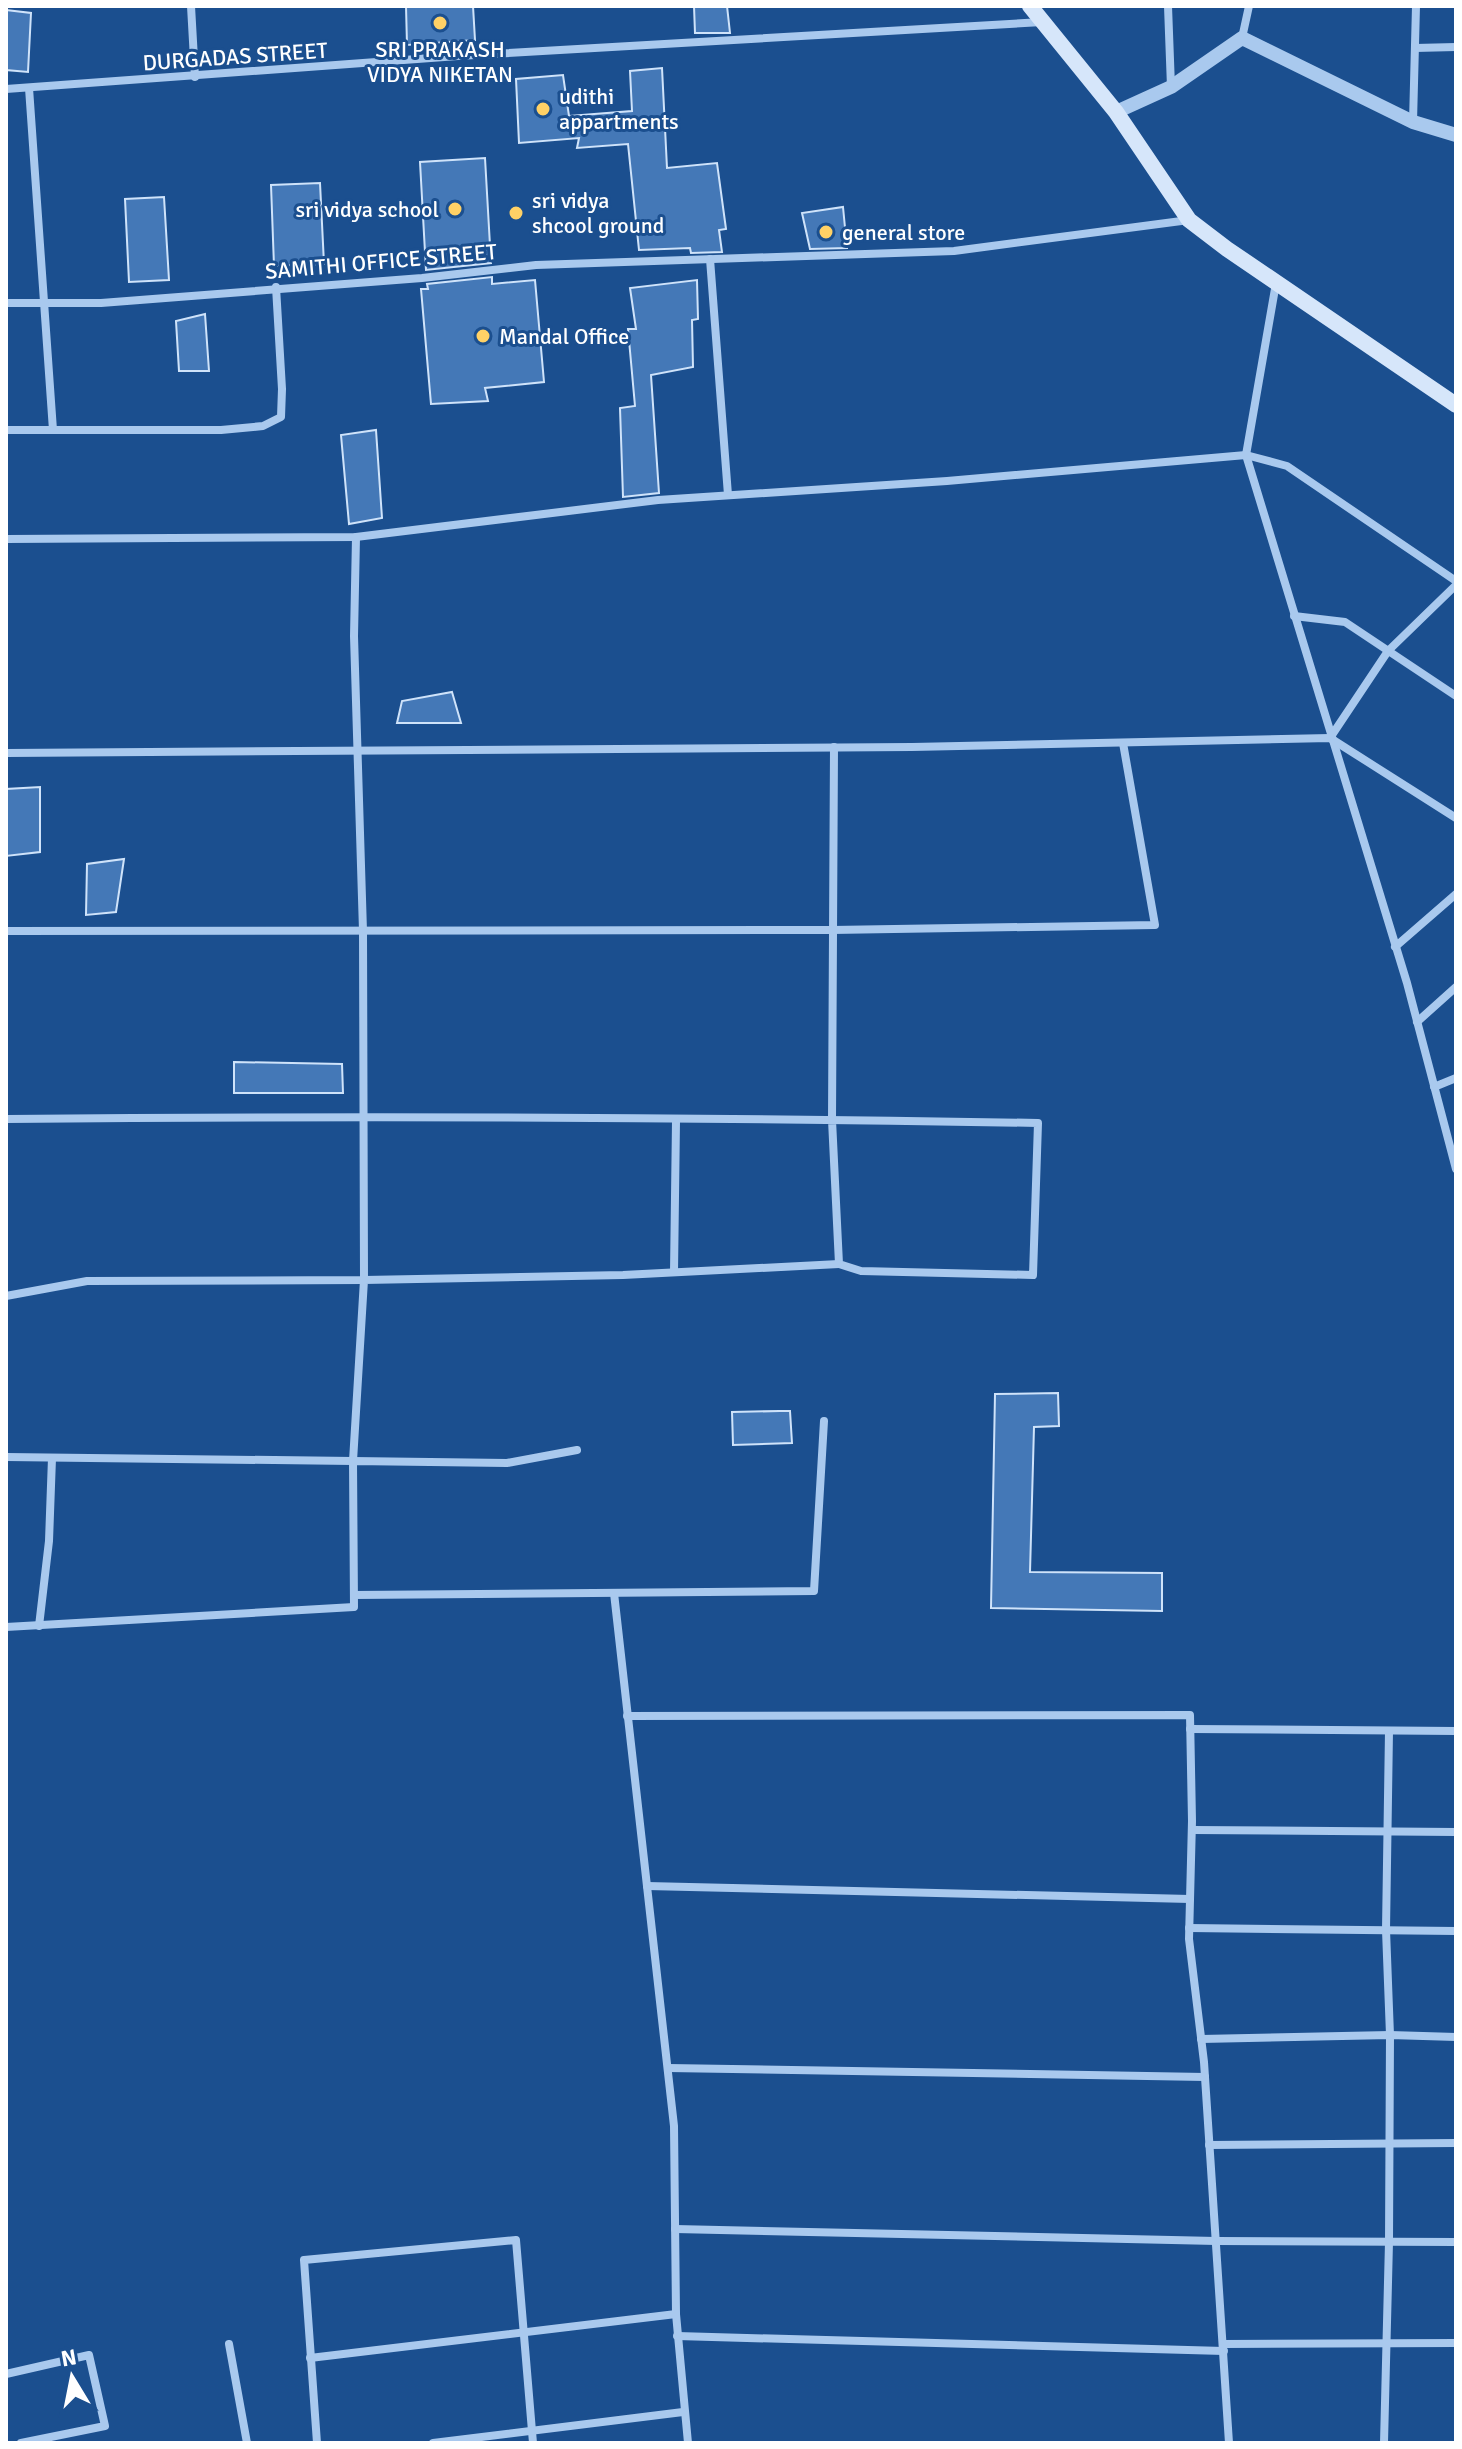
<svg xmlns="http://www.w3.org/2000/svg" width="1462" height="2449" font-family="Signika,sans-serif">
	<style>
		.building { fill: #4478b7; stroke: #cfe3fa; stroke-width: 2 }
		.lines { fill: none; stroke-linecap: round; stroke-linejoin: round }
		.minor { stroke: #a9c9ee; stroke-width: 8 }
		.tertiary { stroke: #a9c9ee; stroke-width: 14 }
		.secondary { stroke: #d6e6fa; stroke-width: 16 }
		.poi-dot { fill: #ffd166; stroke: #1b4f8f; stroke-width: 3 }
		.labels { text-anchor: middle; stroke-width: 6; stroke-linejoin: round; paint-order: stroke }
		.poi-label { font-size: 22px; fill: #fff; stroke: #1b4f8f; text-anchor: start }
		.street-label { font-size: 22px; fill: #fff; stroke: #1b4f8f }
	</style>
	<rect width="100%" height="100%" fill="#1b4f8f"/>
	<!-- building -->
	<g class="building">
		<path d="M 406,6 L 473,6 L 475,40 L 407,45 Z"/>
		<path d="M 694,6 L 727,6 L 730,33 L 695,33 Z"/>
		<path d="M 6,10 L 31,13 L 28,72 L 6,70 Z"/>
		<path d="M 662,68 L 667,168 L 717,163 L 726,229 L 719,230 L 722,252 L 691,253 L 690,248 L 639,250 L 628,144 L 577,148 L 579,138 L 519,143 L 516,79 L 563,75 L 569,116 L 632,111 L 630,71 Z"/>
		<path d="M 485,158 L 491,263 L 426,270 L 420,162 Z"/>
		<path d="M 320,183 L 324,264 L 274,266 L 271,185 Z"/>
		<path d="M 164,197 L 169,280 L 129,282 L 125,199 Z"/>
		<path d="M 843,207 L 847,248 L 810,249 L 802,213 Z"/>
		<path d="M 492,277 L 492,284 L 535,280 L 544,382 L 485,388 L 488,401 L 431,404 L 421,289 L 428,289 L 427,284 Z"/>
		<path d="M 697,280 L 698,319 L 692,320 L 693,367 L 651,375 L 659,493 L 623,497 L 620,408 L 635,406 L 628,329 L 636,329 L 630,288 Z"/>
		<path d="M 205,314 L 209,371 L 179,371 L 176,321 Z"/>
		<path d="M 376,430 L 382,518 L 349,524 L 341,435 Z"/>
		<path d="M 452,692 L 461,723 L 397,723 L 402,701 Z"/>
		<path d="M 40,787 L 40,852 L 6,856 L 6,789 Z"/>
		<path d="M 124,859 L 116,912 L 86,915 L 87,864 Z"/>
		<path d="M 234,1062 L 342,1064 L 343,1093 L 234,1093 Z"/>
		<path d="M 1058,1393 L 1059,1426 L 1034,1427 L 1030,1572 L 1162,1573 L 1162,1611 L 991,1608 L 995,1394 Z"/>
		<path d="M 780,1411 L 790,1411 L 792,1443 L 733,1445 L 732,1412 Z"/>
	</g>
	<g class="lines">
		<!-- minor -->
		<g class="minor">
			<path d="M 191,6 L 195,77"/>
			<path d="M 1168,6 L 1171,87"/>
			<path d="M 1242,38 L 1249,6"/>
			<path d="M 1415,48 L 1456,47"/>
			<path d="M 6,89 L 458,56 L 1042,22"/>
			<path d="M 1413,122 L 1416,6"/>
			<path d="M 710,259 L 728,495"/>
			<path d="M 1276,283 L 1246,455 L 1407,983 L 1456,1169"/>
			<path d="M 6,303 L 101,303 L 422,278 L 536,265 L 954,251 L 1189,220"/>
			<path d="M 6,430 L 53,430 L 29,88"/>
			<path d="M 53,430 L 221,430 L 263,426 L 281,417 L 282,389 L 276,287"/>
			<path d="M 6,539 L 356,537 L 658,500 L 947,481 L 1246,455 L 1287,466 L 1456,581"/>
			<path d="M 1294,616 L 1345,622 L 1456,696"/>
			<path d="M 1330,738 L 1388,651 L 1456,585"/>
			<path d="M 6,753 L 912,747 L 1330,738 L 1456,818"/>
			<path d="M 6,931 L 832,930 L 1155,925 L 1123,743"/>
			<path d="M 1395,947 L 1456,894"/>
			<path d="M 1417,1022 L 1456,987"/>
			<path d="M 1434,1087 L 1456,1078"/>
			<path d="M 6,1119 C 350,1116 694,1117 1038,1123 L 1033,1275 L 861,1271 L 839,1264 L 832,1120 L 834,747"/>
			<path d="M 674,1272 L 676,1121"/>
			<path d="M 6,1296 L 87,1281 L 364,1280 L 363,931 L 354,636 L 356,537"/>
			<path d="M 6,1457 L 353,1461 L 364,1280 L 623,1275 L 839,1264"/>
			<path d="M 614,1593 L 674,2126 L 676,2314 L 688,2443"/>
			<path d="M 354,1595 L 814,1591 L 824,1421"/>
			<path d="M 39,1626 L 49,1541 L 52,1458"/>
			<path d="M 6,1627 L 354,1607 L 353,1461 L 507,1463 L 577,1450"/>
			<path d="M 627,1716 L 1190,1715 L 1192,1821 L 1189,1939 L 1204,2062 L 1229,2443"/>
			<path d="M 1190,1729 L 1456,1731"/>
			<path d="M 1192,1830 L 1456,1832"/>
			<path d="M 647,1886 L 1190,1899"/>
			<path d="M 1189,1928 L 1456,1931"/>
			<path d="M 1201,2039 L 1390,2035 L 1456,2037"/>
			<path d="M 668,2068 L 1205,2077"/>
			<path d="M 1209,2145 L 1456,2143"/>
			<path d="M 675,2229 L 1216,2241 L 1456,2242"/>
			<path d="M 677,2336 L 1224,2351"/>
			<path d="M 229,2344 L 247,2443"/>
			<path d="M 1223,2344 L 1456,2343"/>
			<path d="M 310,2358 L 676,2314"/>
			<path d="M 6,2374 L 89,2355 L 105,2426 L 21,2443"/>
			<path d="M 317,2443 L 304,2260 L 516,2240 L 533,2443"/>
			<path d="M 433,2443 L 683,2412"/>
			<path d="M 1384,2443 L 1389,2242 L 1390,2035 L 1386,1930 L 1389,1731"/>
		</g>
		<!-- tertiary -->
		<path class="tertiary" d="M 1116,112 L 1171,87 L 1242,38 L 1413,122 L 1456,135"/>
		<!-- secondary -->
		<path class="secondary" d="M 1030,6 L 1116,112 L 1189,220 L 1227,249 L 1456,405"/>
	</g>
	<!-- markers -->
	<g class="poi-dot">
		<circle cx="440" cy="23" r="8"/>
		<circle cx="543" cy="109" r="8"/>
		<circle cx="455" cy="209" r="8"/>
		<circle cx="516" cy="213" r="8"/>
		<circle cx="826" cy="232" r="8"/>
		<circle cx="483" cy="336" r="8"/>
	</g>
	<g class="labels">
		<!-- poi labels -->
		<g class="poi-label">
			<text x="440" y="57" text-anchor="middle">SRI PRAKASH<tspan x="440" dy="25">VIDYA NIKETAN</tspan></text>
			<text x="559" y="104">udithi<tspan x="559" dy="25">appartments</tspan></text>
			<text x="532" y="208">sri vidya<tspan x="532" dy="25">shcool ground</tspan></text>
			<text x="439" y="217" text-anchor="end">sri vidya school</text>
			<text x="842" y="240">general store</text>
			<text x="499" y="344">Mandal Office</text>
		</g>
		<!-- street labels -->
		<g class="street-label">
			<text transform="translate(235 56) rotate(-4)" y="8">DURGADAS STREET</text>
			<text transform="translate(381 261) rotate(-5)" y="8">SAMITHI OFFICE STREET</text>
		</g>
	</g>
	<!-- border -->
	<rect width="1462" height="2449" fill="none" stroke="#ffffff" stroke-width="16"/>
	<!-- north arrow -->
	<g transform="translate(72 2377) rotate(350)" stroke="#1b4f8f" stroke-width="6" paint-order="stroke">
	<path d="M0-6L14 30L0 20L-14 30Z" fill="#ffffff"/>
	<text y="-12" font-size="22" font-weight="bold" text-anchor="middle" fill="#ffffff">N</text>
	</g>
</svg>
